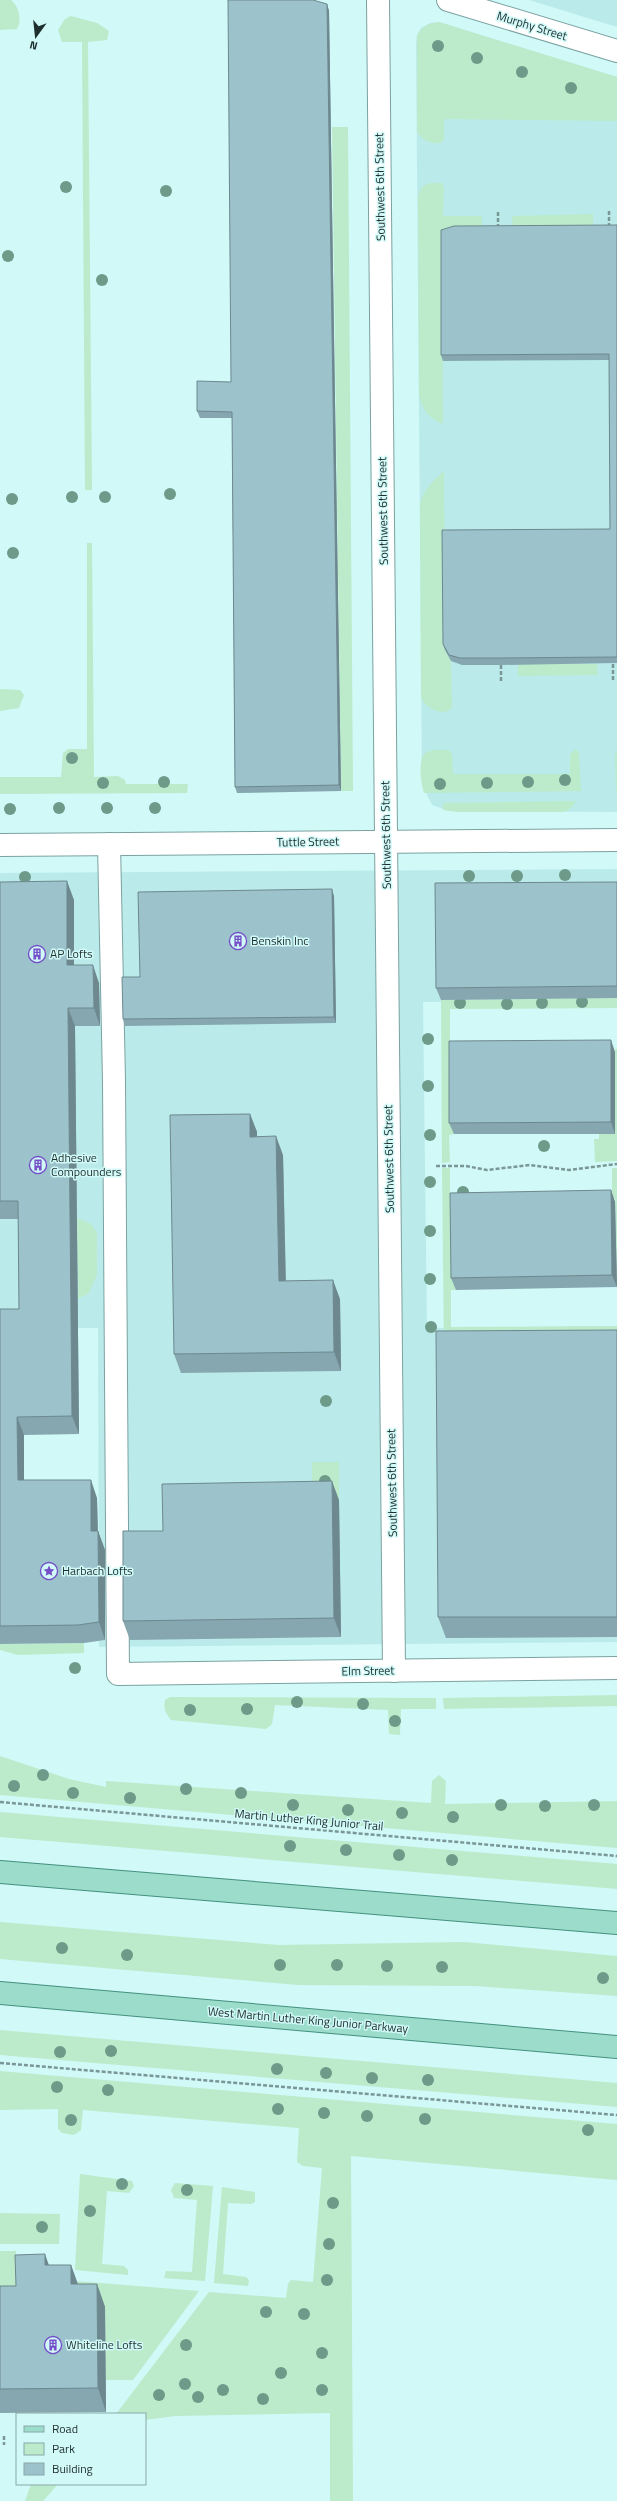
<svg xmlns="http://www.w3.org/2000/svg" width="617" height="2501" font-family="'Titillium Web',sans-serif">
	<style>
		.built { fill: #baebea }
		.green { fill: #bbebca }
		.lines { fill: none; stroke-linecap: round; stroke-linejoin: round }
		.minor-casing { stroke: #7ba2a1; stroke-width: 24 }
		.major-casing { stroke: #44907e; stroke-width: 24 }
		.path { stroke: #7a9796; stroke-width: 2.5; stroke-dasharray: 4 2; stroke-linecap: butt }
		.minor { stroke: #fff; stroke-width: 22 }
		.major { stroke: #9bdccb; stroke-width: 22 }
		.tree { fill: #6d9a89 }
		.wall { fill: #86a7af }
		.shaded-wall { fill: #6d888e }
		.building { fill: #9cc2cb; stroke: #6d888e }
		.labels { text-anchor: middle; stroke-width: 3; stroke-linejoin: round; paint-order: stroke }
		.street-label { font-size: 12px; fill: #1f2f2e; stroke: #d0f9f8 }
		.poi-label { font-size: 12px; fill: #1f2f2e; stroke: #d0f9f8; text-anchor: start }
	</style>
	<rect width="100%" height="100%" fill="#d0f9f8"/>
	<!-- built -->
	<g class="built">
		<path d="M 529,0 L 617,0 L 617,27 Z"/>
		<path d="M 439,22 L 617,77 L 617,812 L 449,811 L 432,805 L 422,785 L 416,44 L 417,35 L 421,28 L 430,23 Z"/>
		<path d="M 617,869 L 617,1001 L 423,1002 L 427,1328 L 617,1326 L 617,1642 L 99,1647 L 98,1328 L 0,1328 L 0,873 Z"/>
	</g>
	<!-- green -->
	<g class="green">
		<path d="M 0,0 L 11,0 C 19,6 22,20 17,29 L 0,30 Z"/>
		<path d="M 71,16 L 97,23 L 109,31 L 107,40 L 88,42 L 92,490 L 85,490 L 82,42 L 62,42 L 58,30 L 65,19 Z"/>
		<path d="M 439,22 L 617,77 L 617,121 L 444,119 L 444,139 L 441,143 C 429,144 424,141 417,132 L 417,35 C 423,26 429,23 439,22 Z"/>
		<path d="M 332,127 L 348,127 L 353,791 L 341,791 Z"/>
		<path d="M 430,183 L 442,183 L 444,187 L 443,216 L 482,216 L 482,232 L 442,250 L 443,424 C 429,418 423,411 419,396 L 418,195 L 422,187 Z"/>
		<path d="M 593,214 L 593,231 L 513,232 L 512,216 Z"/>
		<path d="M 444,471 L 445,650 L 451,662 L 452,706 C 447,719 425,708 421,698 L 420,503 C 425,488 433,481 444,471 Z"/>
		<path d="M 87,543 L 92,543 L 92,545 L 94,777 L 118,776 L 125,780 L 126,784 L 188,784 L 187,793 L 0,794 L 0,777 L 61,777 L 63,753 L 68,749 L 87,749 Z"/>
		<path d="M 518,664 L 597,664 L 598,675 L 518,676 Z"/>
		<path d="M 0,689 L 20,690 L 24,695 L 19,708 L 0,711 Z"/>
		<path d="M 576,749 L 579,753 L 581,791 L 424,793 C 421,783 416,755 429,751 C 435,749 443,750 449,750 L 452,754 L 453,774 L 570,774 L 570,754 Z"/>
		<path d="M 617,750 L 617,791 L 616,791 L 615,755 Z"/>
		<path d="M 576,801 L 570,809 L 564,812 L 457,812 L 443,810 L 443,803 Z"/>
		<path d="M 617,998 L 617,1008 L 450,1009 L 450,1052 L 453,1053 L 454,1134 L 449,1135 L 450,1162 L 442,1163 L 441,1000 Z"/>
		<path d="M 615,1049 L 617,1049 L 617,1161 L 595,1162 L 594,1139 L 599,1139 L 599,1134 L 615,1133 Z"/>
		<path d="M 442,1168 L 450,1168 L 450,1204 L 454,1205 L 456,1290 L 451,1290 L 451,1327 L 617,1326 L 617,1350 L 444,1351 Z"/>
		<path d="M 612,1168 L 617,1168 L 617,1289 L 615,1198 L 612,1198 Z"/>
		<path d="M 77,1218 L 91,1224 L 97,1233 L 97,1275 L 89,1293 L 78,1299 Z"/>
		<path d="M 312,1462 L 339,1462 L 339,1500 L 312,1501 Z"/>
		<path d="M 84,1643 L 84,1653 L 18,1655 L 0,1650 L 0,1644 Z"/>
		<path d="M 617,1695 L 617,1706 L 444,1709 L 443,1698 Z"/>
		<path d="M 170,1697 L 436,1698 L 436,1709 L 401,1709 L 400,1735 L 389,1734 L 388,1710 L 275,1705 L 272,1724 L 266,1729 L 171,1720 C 166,1713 163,1709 165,1700 Z"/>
		<path d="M 0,1756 L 69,1779 L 106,1787 L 106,1781 L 431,1803 L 432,1781 L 439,1775 L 446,1781 L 445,1804 L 617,1801 L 617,1848 L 0,1795 Z"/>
		<path d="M 0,1812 L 617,1864 L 617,1889 L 0,1837 Z"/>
		<path d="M 0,1922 L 279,1945 L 464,1942 L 617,1956 L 617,1996 L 475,1986 L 298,1985 L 0,1959 Z"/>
		<path d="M 0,2030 L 617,2083 L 617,2107 L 0,2055 Z"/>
		<path d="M 0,2071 L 617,2124 L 617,2180 L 351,2156 L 353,2501 L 330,2501 L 330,2413 L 175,2416 L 145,2420 L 145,2414 L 116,2414 L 209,2292 L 286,2298 L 288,2284 L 291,2280 L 313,2282 L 322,2168 L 303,2166 L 297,2162 L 299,2128 L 83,2110 L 81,2130 L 74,2135 L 62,2133 L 58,2129 L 58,2109 L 0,2110 Z"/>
		<path d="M 80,2174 L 132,2181 L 134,2186 L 129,2193 L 107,2191 L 102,2264 L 124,2266 L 128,2270 L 128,2275 L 75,2270 Z"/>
		<path d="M 175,2183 L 213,2186 L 205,2281 L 164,2278 L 166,2271 L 192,2272 L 197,2200 L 174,2198 L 171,2190 Z"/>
		<path d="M 222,2187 L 255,2192 L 255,2202 L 251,2204 L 228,2203 L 223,2274 L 246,2277 L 249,2280 L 248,2286 L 214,2283 Z"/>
		<path d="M 0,2213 L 60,2214 L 59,2244 L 0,2244 Z"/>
		<path d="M 0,2251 L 16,2251 L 17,2294 L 0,2294 Z"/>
		<path d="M 75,2281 L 199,2291 L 133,2380 L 106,2380 L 105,2307 L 79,2307 Z"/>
		<path d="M 31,2484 L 58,2484 L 43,2501 L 25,2501 Z"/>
	</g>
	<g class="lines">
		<!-- minor casing -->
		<g class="minor-casing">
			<g id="minor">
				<path d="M 378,0 L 394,1671"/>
				<path d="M 448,0 L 617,51"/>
				<path d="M 109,844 L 114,1081 L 118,1674 L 617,1668"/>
				<path d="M 0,845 L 617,840"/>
			</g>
		</g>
		<!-- major casing -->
		<g class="major-casing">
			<g id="major">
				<path d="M 0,1872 L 617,1923"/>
				<path d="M 0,1993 L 617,2047"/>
			</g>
		</g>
		<!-- path -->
		<g class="path">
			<path d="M 609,211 L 609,228"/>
			<path d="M 498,212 L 498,229"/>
			<path d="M 613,664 L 613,681"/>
			<path d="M 501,665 L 501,682"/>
			<path d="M 436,1166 L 466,1166 L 487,1170 L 530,1165 L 569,1170 L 617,1164"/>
			<path d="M 0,1802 L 617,1856"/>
			<path d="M 0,2063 L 617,2115"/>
			<path d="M 4,2436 L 4,2445"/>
		</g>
		<!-- minor -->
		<use href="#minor" class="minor"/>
		<!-- major -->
		<use href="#major" class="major"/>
	</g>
	<!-- trees -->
	<g class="tree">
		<circle cx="438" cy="46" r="6"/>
		<circle cx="477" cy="58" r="6"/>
		<circle cx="522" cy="72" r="6"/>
		<circle cx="571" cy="88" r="6"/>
		<circle cx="66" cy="187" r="6"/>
		<circle cx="166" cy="191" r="6"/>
		<circle cx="8" cy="256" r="6"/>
		<circle cx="102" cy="280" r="6"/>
		<circle cx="170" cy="494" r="6"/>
		<circle cx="72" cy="497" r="6"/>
		<circle cx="105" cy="497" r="6"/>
		<circle cx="12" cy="499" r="6"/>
		<circle cx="13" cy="553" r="6"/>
		<circle cx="72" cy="758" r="6"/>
		<circle cx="565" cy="780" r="6"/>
		<circle cx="164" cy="782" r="6"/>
		<circle cx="528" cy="782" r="6"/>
		<circle cx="103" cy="783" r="6"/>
		<circle cx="487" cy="783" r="6"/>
		<circle cx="440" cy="784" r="6"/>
		<circle cx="59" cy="808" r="6"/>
		<circle cx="107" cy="808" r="6"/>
		<circle cx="155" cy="808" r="6"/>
		<circle cx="10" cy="809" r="6"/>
		<circle cx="565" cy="875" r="6"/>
		<circle cx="469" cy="876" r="6"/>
		<circle cx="517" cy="876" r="6"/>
		<circle cx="25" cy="877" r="6"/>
		<circle cx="582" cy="1002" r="6"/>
		<circle cx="460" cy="1003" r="6"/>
		<circle cx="542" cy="1003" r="6"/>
		<circle cx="507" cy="1004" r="6"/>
		<circle cx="428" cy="1039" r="6"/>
		<circle cx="428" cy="1086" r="6"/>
		<circle cx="430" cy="1135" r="6"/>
		<circle cx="544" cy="1146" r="6"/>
		<circle cx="430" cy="1182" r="6"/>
		<circle cx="463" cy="1192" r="6"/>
		<circle cx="430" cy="1231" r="6"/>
		<circle cx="430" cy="1279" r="6"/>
		<circle cx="431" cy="1327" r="6"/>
		<circle cx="326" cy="1401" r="6"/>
		<circle cx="325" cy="1481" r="6"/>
		<circle cx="75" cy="1668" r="6"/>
		<circle cx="297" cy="1702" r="6"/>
		<circle cx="363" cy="1704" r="6"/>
		<circle cx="247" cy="1709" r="6"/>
		<circle cx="190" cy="1710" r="6"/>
		<circle cx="395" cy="1721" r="6"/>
		<circle cx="43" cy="1775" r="6"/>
		<circle cx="14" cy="1786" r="6"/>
		<circle cx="186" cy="1789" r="6"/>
		<circle cx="73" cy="1793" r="6"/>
		<circle cx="241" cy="1793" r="6"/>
		<circle cx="130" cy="1798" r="6"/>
		<circle cx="293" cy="1805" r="6"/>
		<circle cx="501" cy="1805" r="6"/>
		<circle cx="594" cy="1805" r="6"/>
		<circle cx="545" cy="1806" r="6"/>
		<circle cx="348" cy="1810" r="6"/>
		<circle cx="402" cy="1813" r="6"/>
		<circle cx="453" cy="1817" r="6"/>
		<circle cx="290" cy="1846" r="6"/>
		<circle cx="346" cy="1850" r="6"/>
		<circle cx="399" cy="1855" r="6"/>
		<circle cx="452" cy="1860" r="6"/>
		<circle cx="62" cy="1948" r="6"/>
		<circle cx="127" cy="1955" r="6"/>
		<circle cx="280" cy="1965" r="6"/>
		<circle cx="337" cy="1965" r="6"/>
		<circle cx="387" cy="1966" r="6"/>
		<circle cx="442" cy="1967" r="6"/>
		<circle cx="603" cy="1978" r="6"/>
		<circle cx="111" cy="2051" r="6"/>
		<circle cx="60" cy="2052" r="6"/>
		<circle cx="277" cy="2069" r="6"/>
		<circle cx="326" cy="2073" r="6"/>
		<circle cx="372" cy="2078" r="6"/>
		<circle cx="428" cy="2080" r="6"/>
		<circle cx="57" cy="2087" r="6"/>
		<circle cx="108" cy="2090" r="6"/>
		<circle cx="278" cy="2109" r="6"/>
		<circle cx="324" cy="2113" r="6"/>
		<circle cx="367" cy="2116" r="6"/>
		<circle cx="425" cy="2119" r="6"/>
		<circle cx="71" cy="2120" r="6"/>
		<circle cx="588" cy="2130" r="6"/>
		<circle cx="122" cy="2184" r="6"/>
		<circle cx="187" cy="2190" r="6"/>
		<circle cx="333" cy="2203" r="6"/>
		<circle cx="90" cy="2211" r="6"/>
		<circle cx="42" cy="2227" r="6"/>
		<circle cx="329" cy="2244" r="6"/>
		<circle cx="327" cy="2280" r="6"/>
		<circle cx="266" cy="2312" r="6"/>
		<circle cx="304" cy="2314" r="6"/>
		<circle cx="186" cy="2345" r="6"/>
		<circle cx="322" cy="2353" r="6"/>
		<circle cx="281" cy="2373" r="6"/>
		<circle cx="185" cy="2384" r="6"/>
		<circle cx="223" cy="2390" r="6"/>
		<circle cx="322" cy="2390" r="6"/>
		<circle cx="159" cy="2395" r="6"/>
		<circle cx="198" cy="2397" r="6"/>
		<circle cx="263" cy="2399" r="6"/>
	</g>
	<!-- wall -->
	<g class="wall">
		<path d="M 327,4 L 329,11 L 341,791 L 237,793 L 235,787 L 232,418 L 200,418 L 197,411 L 231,382 Z"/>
		<path d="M 617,225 L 617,663 L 501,665 L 462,665 L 451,661 L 445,650 L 443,644 L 610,529 L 609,360 L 443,361 L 441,355 Z"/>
		<path d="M 0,882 L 74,900 L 74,965 L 99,983 L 100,1026 L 75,1026 L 79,1434 L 24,1435 L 24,1480 L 97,1498 L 98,1531 L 105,1550 L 105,1640 L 84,1643 L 0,1644 L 0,1309 L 19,1309 L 18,1219 L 0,1219 Z"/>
		<path d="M 617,882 L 617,998 L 441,1000 L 436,988 Z"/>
		<path d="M 334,896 L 336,1023 L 125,1026 L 123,1019 L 140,977 Z"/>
		<path d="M 615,1052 L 615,1134 L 454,1134 L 449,1123 Z"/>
		<path d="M 250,1114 L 257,1132 L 257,1137 L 283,1155 L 286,1281 L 340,1299 L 341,1371 L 181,1373 L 174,1354 Z"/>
		<path d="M 611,1190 L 615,1202 L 617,1287 L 456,1290 L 451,1278 Z"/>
		<path d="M 617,1330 L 617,1637 L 446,1638 L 438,1617 Z"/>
		<path d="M 339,1500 L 341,1637 L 130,1640 L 123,1621 L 163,1531 Z"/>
		<path d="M 49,2265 L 71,2265 L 78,2284 L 97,2284 L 105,2307 L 106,2412 L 0,2413 L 0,2286 L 16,2286 Z"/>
	</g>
	<!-- shaded-wall -->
	<g class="shaded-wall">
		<path d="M 327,4 L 329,11 L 341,791 L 339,785 Z"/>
		<path d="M 67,881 L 74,900 L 74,983 L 67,965 Z"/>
		<path d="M 332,889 L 334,896 L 336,1023 L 334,1017 Z"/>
		<path d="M 93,965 L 99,983 L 100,1026 L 94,1008 Z"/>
		<path d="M 68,1008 L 75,1026 L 79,1434 L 72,1416 Z"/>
		<path d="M 611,1040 L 615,1052 L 615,1134 L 611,1122 Z"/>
		<path d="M 250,1114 L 257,1132 L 257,1155 L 250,1137 Z"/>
		<path d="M 276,1136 L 283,1155 L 286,1300 L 279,1281 Z"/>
		<path d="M 611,1190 L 615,1202 L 617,1287 L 612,1275 Z"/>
		<path d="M 333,1280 L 340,1299 L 341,1371 L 334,1352 Z"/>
		<path d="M 17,1417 L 24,1435 L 24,1499 L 18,1480 Z"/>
		<path d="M 91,1480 L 97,1498 L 98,1550 L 91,1531 Z"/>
		<path d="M 332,1481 L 339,1500 L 341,1637 L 334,1618 Z"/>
		<path d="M 98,1531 L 105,1550 L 105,1640 L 99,1622 Z"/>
		<path d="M 45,2254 L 53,2277 L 45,2265 Z"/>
		<path d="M 71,2265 L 79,2288 L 71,2284 Z"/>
		<path d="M 97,2284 L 105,2307 L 106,2412 L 98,2388 Z"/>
	</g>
	<!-- building -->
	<g class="building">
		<path d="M 228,0 L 313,0 L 327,4 L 339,785 L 235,787 L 232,412 L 197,411 L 197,381 L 231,382 Z"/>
		<path d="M 617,225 L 617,657 L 499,658 L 460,658 L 449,655 L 443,644 L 442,530 L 610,529 L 609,354 L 441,355 L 441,230 L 454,226 Z"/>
		<path d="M 67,881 L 67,965 L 93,965 L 94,1008 L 68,1008 L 72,1416 L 17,1417 L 18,1480 L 91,1480 L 91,1531 L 98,1531 L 99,1622 L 78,1625 L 0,1626 L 0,1309 L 19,1309 L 18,1201 L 0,1201 L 0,882 Z"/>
		<path d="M 617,882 L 617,986 L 436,988 L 435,883 Z"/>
		<path d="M 332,889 L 334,1017 L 123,1019 L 122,977 L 140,977 L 138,892 Z"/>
		<path d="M 611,1040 L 611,1122 L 449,1123 L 449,1041 Z"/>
		<path d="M 250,1114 L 250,1137 L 276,1136 L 279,1281 L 333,1280 L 334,1352 L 174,1354 L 170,1115 Z"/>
		<path d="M 611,1190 L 612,1275 L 451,1278 L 450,1193 Z"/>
		<path d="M 617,1330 L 617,1617 L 438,1617 L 436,1331 Z"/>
		<path d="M 332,1481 L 334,1618 L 123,1621 L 123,1531 L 163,1531 L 162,1484 Z"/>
		<path d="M 45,2254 L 45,2265 L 71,2265 L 71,2284 L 97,2284 L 98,2388 L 0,2389 L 0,2286 L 16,2286 L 15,2255 Z"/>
	</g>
	<!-- icons -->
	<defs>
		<g id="building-ring" transform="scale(0.9)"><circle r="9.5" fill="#d0f9f8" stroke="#744fc8" stroke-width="1.5"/><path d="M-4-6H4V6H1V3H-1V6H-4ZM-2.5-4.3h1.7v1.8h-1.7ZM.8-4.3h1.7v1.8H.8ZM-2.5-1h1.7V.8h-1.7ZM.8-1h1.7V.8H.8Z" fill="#744fc8"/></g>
		<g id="sight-ring" transform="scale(0.9)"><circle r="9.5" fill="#d0f9f8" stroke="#744fc8" stroke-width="1.5"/><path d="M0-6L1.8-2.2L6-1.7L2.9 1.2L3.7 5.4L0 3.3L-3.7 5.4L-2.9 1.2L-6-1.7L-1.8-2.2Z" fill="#744fc8"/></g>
	</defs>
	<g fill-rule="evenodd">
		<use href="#building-ring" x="238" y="941"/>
		<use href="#building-ring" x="37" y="954"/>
		<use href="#building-ring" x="38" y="1165"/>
		<use href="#sight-ring" x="49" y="1571"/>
		<use href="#building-ring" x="53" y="2345"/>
	</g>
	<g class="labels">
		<!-- street labels -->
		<g class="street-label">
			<text transform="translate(532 26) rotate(17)" y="4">Murphy Street</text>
			<text transform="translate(380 187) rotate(-91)" y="4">Southwest 6th Street</text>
			<text transform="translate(383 511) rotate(-91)" y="4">Southwest 6th Street</text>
			<text transform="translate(386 835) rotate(-91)" y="4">Southwest 6th Street</text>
			<text transform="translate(308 842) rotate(-1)" y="4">Tuttle Street</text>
			<text transform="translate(389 1159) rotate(-91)" y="4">Southwest 6th Street</text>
			<text transform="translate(392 1483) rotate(-91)" y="4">Southwest 6th Street</text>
			<text transform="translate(368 1671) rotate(-1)" y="4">Elm Street</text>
			<text transform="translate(309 1820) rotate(5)" y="4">Martin Luther King Junior Trail</text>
			<text transform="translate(308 2020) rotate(5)" y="4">West Martin Luther King Junior Parkway</text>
		</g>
		<!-- poi labels -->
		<g class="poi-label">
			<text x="251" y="945">Benskin Inc</text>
			<text x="50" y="958">AP Lofts</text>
			<text x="51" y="1162">Adhesive<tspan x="51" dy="14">Compounders</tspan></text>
			<text x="62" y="1575">Harbach Lofts</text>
			<text x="66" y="2349">Whiteline Lofts</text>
		</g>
	</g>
	<!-- legend -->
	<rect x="16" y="2413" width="130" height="72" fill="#d0f9f8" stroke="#89a8a7"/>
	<rect x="24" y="2426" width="20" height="6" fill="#9bdccb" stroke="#89a8a7"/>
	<text x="52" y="2433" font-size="12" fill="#1f2f2e">Road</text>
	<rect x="24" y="2443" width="20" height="12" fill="#bbebca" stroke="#89a8a7"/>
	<text x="52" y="2453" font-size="12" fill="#1f2f2e">Park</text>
	<rect x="24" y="2463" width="20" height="12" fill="#9cc2cb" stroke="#89a8a7"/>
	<text x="52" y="2473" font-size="12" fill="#1f2f2e">Building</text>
	<!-- north arrow -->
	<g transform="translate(36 36) rotate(195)" stroke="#d0f9f8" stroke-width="3" paint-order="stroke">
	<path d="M0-3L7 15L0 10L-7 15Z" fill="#1f2f2e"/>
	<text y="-6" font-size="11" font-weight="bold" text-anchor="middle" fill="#1f2f2e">N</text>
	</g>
</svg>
